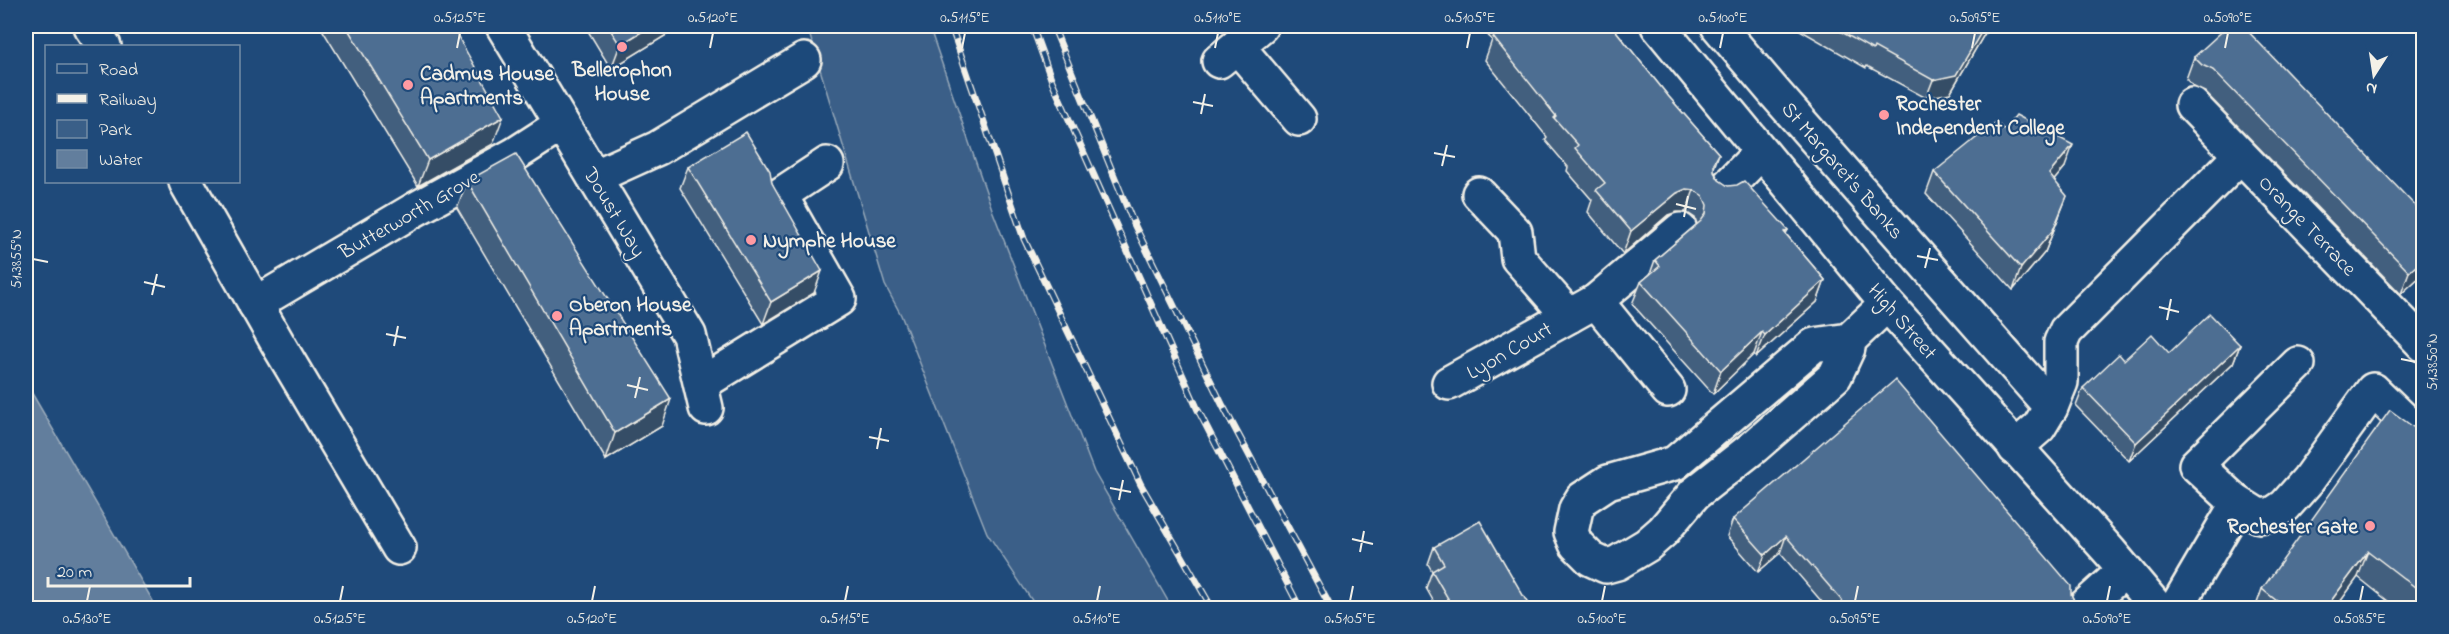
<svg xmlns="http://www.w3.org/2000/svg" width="2449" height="634" font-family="'Indie Flower',sans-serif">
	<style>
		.green { fill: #3a5f88; stroke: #97a8b8; stroke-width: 1.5 }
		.water { fill: #627e9d; stroke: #9cacbb; stroke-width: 1.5 }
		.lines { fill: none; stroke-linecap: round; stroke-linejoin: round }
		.minor-casing { stroke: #f4f1e8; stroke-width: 38 }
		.minor { stroke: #1f4a7a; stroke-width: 33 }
		.rail-casing { stroke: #f4f1e8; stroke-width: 7 }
		.rail { stroke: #1f4a7a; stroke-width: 4.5; stroke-dasharray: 14; stroke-linecap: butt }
		.wall { fill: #425f7e; stroke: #f4f1e8; stroke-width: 1.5 }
		.shaded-wall { fill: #364d66; stroke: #f4f1e8; stroke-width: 1.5 }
		.building { fill: #4d6e92; stroke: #f4f1e8; stroke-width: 1.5 }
		.ticks { fill: none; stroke: #f4f1e8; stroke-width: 2 }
		.poi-dot { fill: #ff9aa2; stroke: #1f4a7a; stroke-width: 2 }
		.labels { text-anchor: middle; stroke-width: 4.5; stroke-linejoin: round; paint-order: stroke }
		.poi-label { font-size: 21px; font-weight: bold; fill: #f4f1e8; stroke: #1f4a7a; text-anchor: start }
		.street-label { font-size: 21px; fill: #f4f1e8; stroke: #1f4a7a }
		.neatline { fill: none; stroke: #f4f1e8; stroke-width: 2 }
		.ticks-label { font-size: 15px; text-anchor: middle; fill: #f4f1e8 }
	</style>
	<rect width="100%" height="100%" fill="#1f4a7a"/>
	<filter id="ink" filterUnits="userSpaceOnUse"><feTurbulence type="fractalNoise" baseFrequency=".0167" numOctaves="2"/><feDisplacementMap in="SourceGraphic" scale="12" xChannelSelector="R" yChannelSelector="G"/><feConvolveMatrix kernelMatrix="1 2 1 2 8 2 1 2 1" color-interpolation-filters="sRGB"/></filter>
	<g filter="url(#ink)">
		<!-- green -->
		<path class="green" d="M 807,26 L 929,26 L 993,212 L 1094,472 L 1172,608 L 1037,608 L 987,533 L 901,315 L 885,285 Z"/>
		<!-- water -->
		<path class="water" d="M 26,383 L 157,608 L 26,608 Z"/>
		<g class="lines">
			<!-- minor casing -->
			<g class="minor-casing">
				<g id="minor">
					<path d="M 90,26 L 104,46"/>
					<path d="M 503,26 L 689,335 L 706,408"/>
					<path d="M 1658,26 L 1887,304 L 2110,552 L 2157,608"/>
					<path d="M 1718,26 L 1774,92 L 2051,407 L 2039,427 L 2015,448"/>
					<path d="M 1237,46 L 1299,119"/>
					<path d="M 1219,61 L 1261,26"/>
					<path d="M 2192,105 L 2424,345"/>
					<path d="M 594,177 L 658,148 L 804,60"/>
					<path d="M 186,182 L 281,349 L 399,548"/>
					<path d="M 1724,190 L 1761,152"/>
					<path d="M 1479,194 L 1515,232 L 1518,258 L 1569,316"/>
					<path d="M 1596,301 L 1668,390"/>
					<path d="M 255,304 L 414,210 L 514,155 L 562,124"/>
					<path d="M 1849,340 L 1814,345 L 1675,463 L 1608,482 L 1582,499 L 1576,509 L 1571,532 L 1576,544 L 1591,559 L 1606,566 L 1617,563 L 1647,545 L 1663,531 L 1694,494 L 1755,446 L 1835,376 L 1848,348 L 1849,340 L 1887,304"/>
					<path d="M 1449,383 L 1596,301 L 1680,230"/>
					<path d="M 701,384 L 839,299 L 780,195 L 827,164"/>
					<path d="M 2051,407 L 2061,382 L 2061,342 L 2066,331 L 2233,163"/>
					<path d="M 2235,501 L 2259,516 L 2273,514 L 2285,506 L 2308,480 L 2373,390 L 2424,439"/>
					<path d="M 2083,608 L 2124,571"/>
					<path d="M 2176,608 L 2233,511 L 2235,501 L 2196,465 L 2298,364"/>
				</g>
			</g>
			<!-- minor -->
			<use href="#minor" class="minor"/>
			<!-- rail casing -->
			<g class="rail-casing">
				<g id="rail">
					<path d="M 951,26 L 1024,239 L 1141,485 L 1212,608"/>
					<path d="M 1032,26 L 1052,81 L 1198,410 L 1300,608"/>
					<path d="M 1053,26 L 1133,222 L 1223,406 L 1331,608"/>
				</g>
			</g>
			<!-- rail -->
			<use href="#rail" class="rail"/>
		</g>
		<!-- wall -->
		<g class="wall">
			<path d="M 320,26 L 452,26 L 493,144 L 418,186 Z"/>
			<path d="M 585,26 L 681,26 L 611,69 Z"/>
			<path d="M 1480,26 L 1612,26 L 1669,97 L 1719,154 L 1714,168 L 1714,172 L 1719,180 L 1788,230 L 1786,234 L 1825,280 L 1817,302 L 1756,357 L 1754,354 L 1713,394 L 1632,304 L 1641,282 L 1650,274 L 1655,260 L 1697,224 L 1695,218 L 1686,212 L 1677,212 L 1668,215 L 1623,254 L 1588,212 L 1592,200 L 1567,171 L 1568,167 L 1545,140 L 1547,137 L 1485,60 L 1492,40 Z"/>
			<path d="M 1748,26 L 1756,26 L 1753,31 Z"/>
			<path d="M 1793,26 L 1988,26 L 1985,33 L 1950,93 L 1926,98 L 1867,66 L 1866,68 Z"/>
			<path d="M 2194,57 L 2424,215 L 2424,273 L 2401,294 L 2205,92 L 2194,87 L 2186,79 Z"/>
			<path d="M 2004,130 L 2065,167 L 2054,180 L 2059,217 L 2045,252 L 2013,290 L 1926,194 L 1934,172 Z"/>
			<path d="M 688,167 L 772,183 L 814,293 L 763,324 L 680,188 Z"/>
			<path d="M 467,181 L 662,426 L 606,460 L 457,208 Z"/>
			<path d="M 2240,345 L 2233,363 L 2129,461 L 2076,406 L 2083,388 L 2124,360 L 2169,353 Z"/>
			<path d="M 2424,435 L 2424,609 L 2398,609 L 2358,577 L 2335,609 L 2255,609 L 2262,589 Z"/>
			<path d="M 1733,519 L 2071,594 L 2075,603 L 2082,609 L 1828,609 L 1780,553 L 1758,572 L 1727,536 Z"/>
			<path d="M 1434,547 L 1531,609 L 1438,609 L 1426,588 L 1432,571 L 1428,564 Z"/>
		</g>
		<!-- shaded-wall -->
		<g class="shaded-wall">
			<path d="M 651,26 L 681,26 L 611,69 L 620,45 Z"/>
			<path d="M 1985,26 L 1988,26 L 1985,33 L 1950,93 L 1926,98 L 1933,80 Z"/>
			<path d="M 503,117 L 493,144 L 418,186 L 428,160 Z"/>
			<path d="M 2073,145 L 2065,167 L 2041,196 L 2049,174 Z"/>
			<path d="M 1686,189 L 1694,190 L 1686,212 L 1677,212 L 1668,215 L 1623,254 L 1631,231 L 1677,193 Z"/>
			<path d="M 2067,196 L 2045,252 L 2013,290 L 2021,268 Z"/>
			<path d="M 2424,259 L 2424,273 L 2401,294 L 2409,272 Z"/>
			<path d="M 822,271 L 814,293 L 763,324 L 771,302 Z"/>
			<path d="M 1825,280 L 1817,302 L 1756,357 L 1765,335 Z"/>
			<path d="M 1762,332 L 1754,354 L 1713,394 L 1721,371 Z"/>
			<path d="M 2240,345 L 2233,363 L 2129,461 L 2136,443 Z"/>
			<path d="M 671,399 L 662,426 L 606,460 L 615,433 Z"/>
			<path d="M 1786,536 L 1780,553 L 1758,572 L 1765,555 Z"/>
			<path d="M 2368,551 L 2358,577 L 2335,609 L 2325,609 Z"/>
		</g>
		<!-- building -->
		<g class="building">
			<path d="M 346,26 L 452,26 L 503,117 L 428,160 Z"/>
			<path d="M 608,26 L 651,26 L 620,45 Z"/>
			<path d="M 1507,26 L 1612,26 L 1669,97 L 1719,154 L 1714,163 L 1714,172 L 1719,180 L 1728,186 L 1737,185 L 1744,181 L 1788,230 L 1784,232 L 1825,280 L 1765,335 L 1762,332 L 1721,371 L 1641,282 L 1660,266 L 1655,260 L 1701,221 L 1706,214 L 1707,205 L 1703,196 L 1694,190 L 1686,189 L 1677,193 L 1631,231 L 1596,190 L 1605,183 L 1575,148 L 1578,145 L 1554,118 L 1556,116 L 1493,37 Z"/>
			<path d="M 1831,26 L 1985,26 L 1956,75 L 1933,80 L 1874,47 L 1873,50 Z"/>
			<path d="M 2228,26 L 2243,26 L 2424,215 L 2424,259 L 2409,272 L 2213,70 L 2202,65 L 2194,57 Z"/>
			<path d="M 2016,115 L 2073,145 L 2049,174 L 2067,196 L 2053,230 L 2021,268 L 1934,172 L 1996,122 L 2004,130 Z"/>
			<path d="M 746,132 L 770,171 L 772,183 L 822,271 L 771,302 L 688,167 Z"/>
			<path d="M 516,154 L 671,399 L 615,433 L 467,181 Z"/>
			<path d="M 2210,314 L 2240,345 L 2136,443 L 2083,388 L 2119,354 L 2124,360 L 2152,334 L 2169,353 Z"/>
			<path d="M 1895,380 L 2071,586 L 2071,594 L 2075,603 L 2082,609 L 1849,609 L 1786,536 L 1765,555 L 1733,519 Z"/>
			<path d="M 2390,410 L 2424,435 L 2424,594 L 2368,551 L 2325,609 L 2287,609 L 2262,589 Z"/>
			<path d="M 1480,521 L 1531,609 L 1454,609 L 1432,571 L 1444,564 L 1434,547 Z"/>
		</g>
	</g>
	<!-- ticks -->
	<path class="ticks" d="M 457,48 L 460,33M 710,48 L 713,33M 962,48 L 965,33M 1215,48 L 1218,33M 1467,48 L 1470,33M 1720,48 L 1723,33M 1972,48 L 1975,33M 2225,48 L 2228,33M 1193,102 L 1213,106M 1201,114 L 1205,94M 1434,153 L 1455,157M 1442,166 L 1447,145M 1676,204 L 1696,209M 1684,217 L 1688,196M 1917,256 L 1938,260M 33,259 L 48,262M 1925,268 L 1930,248M 144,282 L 165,287M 152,295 L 157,274M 2159,307 L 2179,312M 2167,320 L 2171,299M 386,334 L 406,338M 394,346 L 398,326M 2401,359 L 2416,362M 627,385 L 648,390M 635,398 L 640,377M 869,437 L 889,441M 877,449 L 881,428M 1110,488 L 1131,492M 1119,500 L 1123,480M 1352,539 L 1373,544M 1360,552 L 1364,531M 87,601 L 90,586M 340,601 L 343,586M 592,601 L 595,586M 845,601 L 848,586M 1097,601 L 1100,586M 1350,601 L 1353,586M 1602,601 L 1605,586M 1855,601 L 1858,586M 2107,601 L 2110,586M 2360,601 L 2363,586"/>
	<!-- markers -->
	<g class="poi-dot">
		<circle cx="622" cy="47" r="6"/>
		<circle cx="408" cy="85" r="6"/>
		<circle cx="1884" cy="115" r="6"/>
		<circle cx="751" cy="240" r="6"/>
		<circle cx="557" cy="316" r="6"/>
		<circle cx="2370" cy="526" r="6"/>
	</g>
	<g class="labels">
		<!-- poi labels -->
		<g class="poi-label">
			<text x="622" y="76" text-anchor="middle">Bellerophon<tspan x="622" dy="24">House</tspan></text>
			<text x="420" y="80">Cadmus House<tspan x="420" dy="24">Apartments</tspan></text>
			<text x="1896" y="110">Rochester<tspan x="1896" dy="24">Independent College</tspan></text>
			<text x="763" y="247">Nymphe House</text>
			<text x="569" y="311">Oberon House<tspan x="569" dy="24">Apartments</tspan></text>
			<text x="2358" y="533" text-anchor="end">Rochester Gate</text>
		</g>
		<!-- street labels -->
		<g class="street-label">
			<text transform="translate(1843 170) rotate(49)" y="7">St Margaret's Banks</text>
			<text transform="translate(615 212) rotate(59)" y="7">Doust Way</text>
			<text transform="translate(409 214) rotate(-30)" y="7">Butterworth Grove</text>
			<text transform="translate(2308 225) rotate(46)" y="7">Orange Terrace</text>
			<text transform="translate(1903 321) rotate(49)" y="7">High Street</text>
			<text transform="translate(1509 350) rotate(-30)" y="7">Lyon Court</text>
		</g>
	</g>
	<!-- margin -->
	<rect width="2449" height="634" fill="none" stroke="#1f4a7a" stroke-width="66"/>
	<!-- legend -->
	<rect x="45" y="45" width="195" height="138" fill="#1f4a7a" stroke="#748da6" stroke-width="1.5"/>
	<rect x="57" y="64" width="30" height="9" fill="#1f4a7a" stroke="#748da6" stroke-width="1.5"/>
	<text x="99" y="75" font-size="18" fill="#f4f1e8">Road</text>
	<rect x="57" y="94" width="30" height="9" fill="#f4f1e8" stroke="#748da6" stroke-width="1.5"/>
	<text x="99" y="105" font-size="18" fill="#f4f1e8">Railway</text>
	<rect x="57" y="120" width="30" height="18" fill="#3a5f88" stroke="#748da6" stroke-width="1.5"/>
	<text x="99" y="135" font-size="18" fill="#f4f1e8">Park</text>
	<rect x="57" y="150" width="30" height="18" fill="#627e9d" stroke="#748da6" stroke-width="1.5"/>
	<text x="99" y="165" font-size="18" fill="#f4f1e8">Water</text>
	<!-- north arrow -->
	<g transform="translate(2374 75) rotate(192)" stroke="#1f4a7a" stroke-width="4.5" paint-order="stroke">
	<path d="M0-4.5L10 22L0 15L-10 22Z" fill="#f4f1e8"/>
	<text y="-9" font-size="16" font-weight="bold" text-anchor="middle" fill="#f4f1e8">N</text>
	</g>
	<!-- scale -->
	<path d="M48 577v9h142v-9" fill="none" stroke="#f4f1e8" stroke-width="3"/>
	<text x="57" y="577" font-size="18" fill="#f4f1e8" stroke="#1f4a7a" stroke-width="4.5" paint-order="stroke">20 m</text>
	<rect x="33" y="33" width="2383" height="568" class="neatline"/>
	<g class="ticks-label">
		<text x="460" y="22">0.5125°E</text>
		<text x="713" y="22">0.5120°E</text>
		<text x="965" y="22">0.5115°E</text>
		<text x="1218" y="22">0.5110°E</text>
		<text x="1470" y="22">0.5105°E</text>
		<text x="1723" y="22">0.5100°E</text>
		<text x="1975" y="22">0.5095°E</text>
		<text x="2228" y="22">0.5090°E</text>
		<text transform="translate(16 259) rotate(-90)" y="5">51.3855°N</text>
		<text transform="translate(2432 362) rotate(-90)" y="5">51.3850°N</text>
		<text x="87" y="623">0.5130°E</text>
		<text x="340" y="623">0.5125°E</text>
		<text x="592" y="623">0.5120°E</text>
		<text x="845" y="623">0.5115°E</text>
		<text x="1097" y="623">0.5110°E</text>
		<text x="1350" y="623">0.5105°E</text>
		<text x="1602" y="623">0.5100°E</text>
		<text x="1855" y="623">0.5095°E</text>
		<text x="2107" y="623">0.5090°E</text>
		<text x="2360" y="623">0.5085°E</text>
	</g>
</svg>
